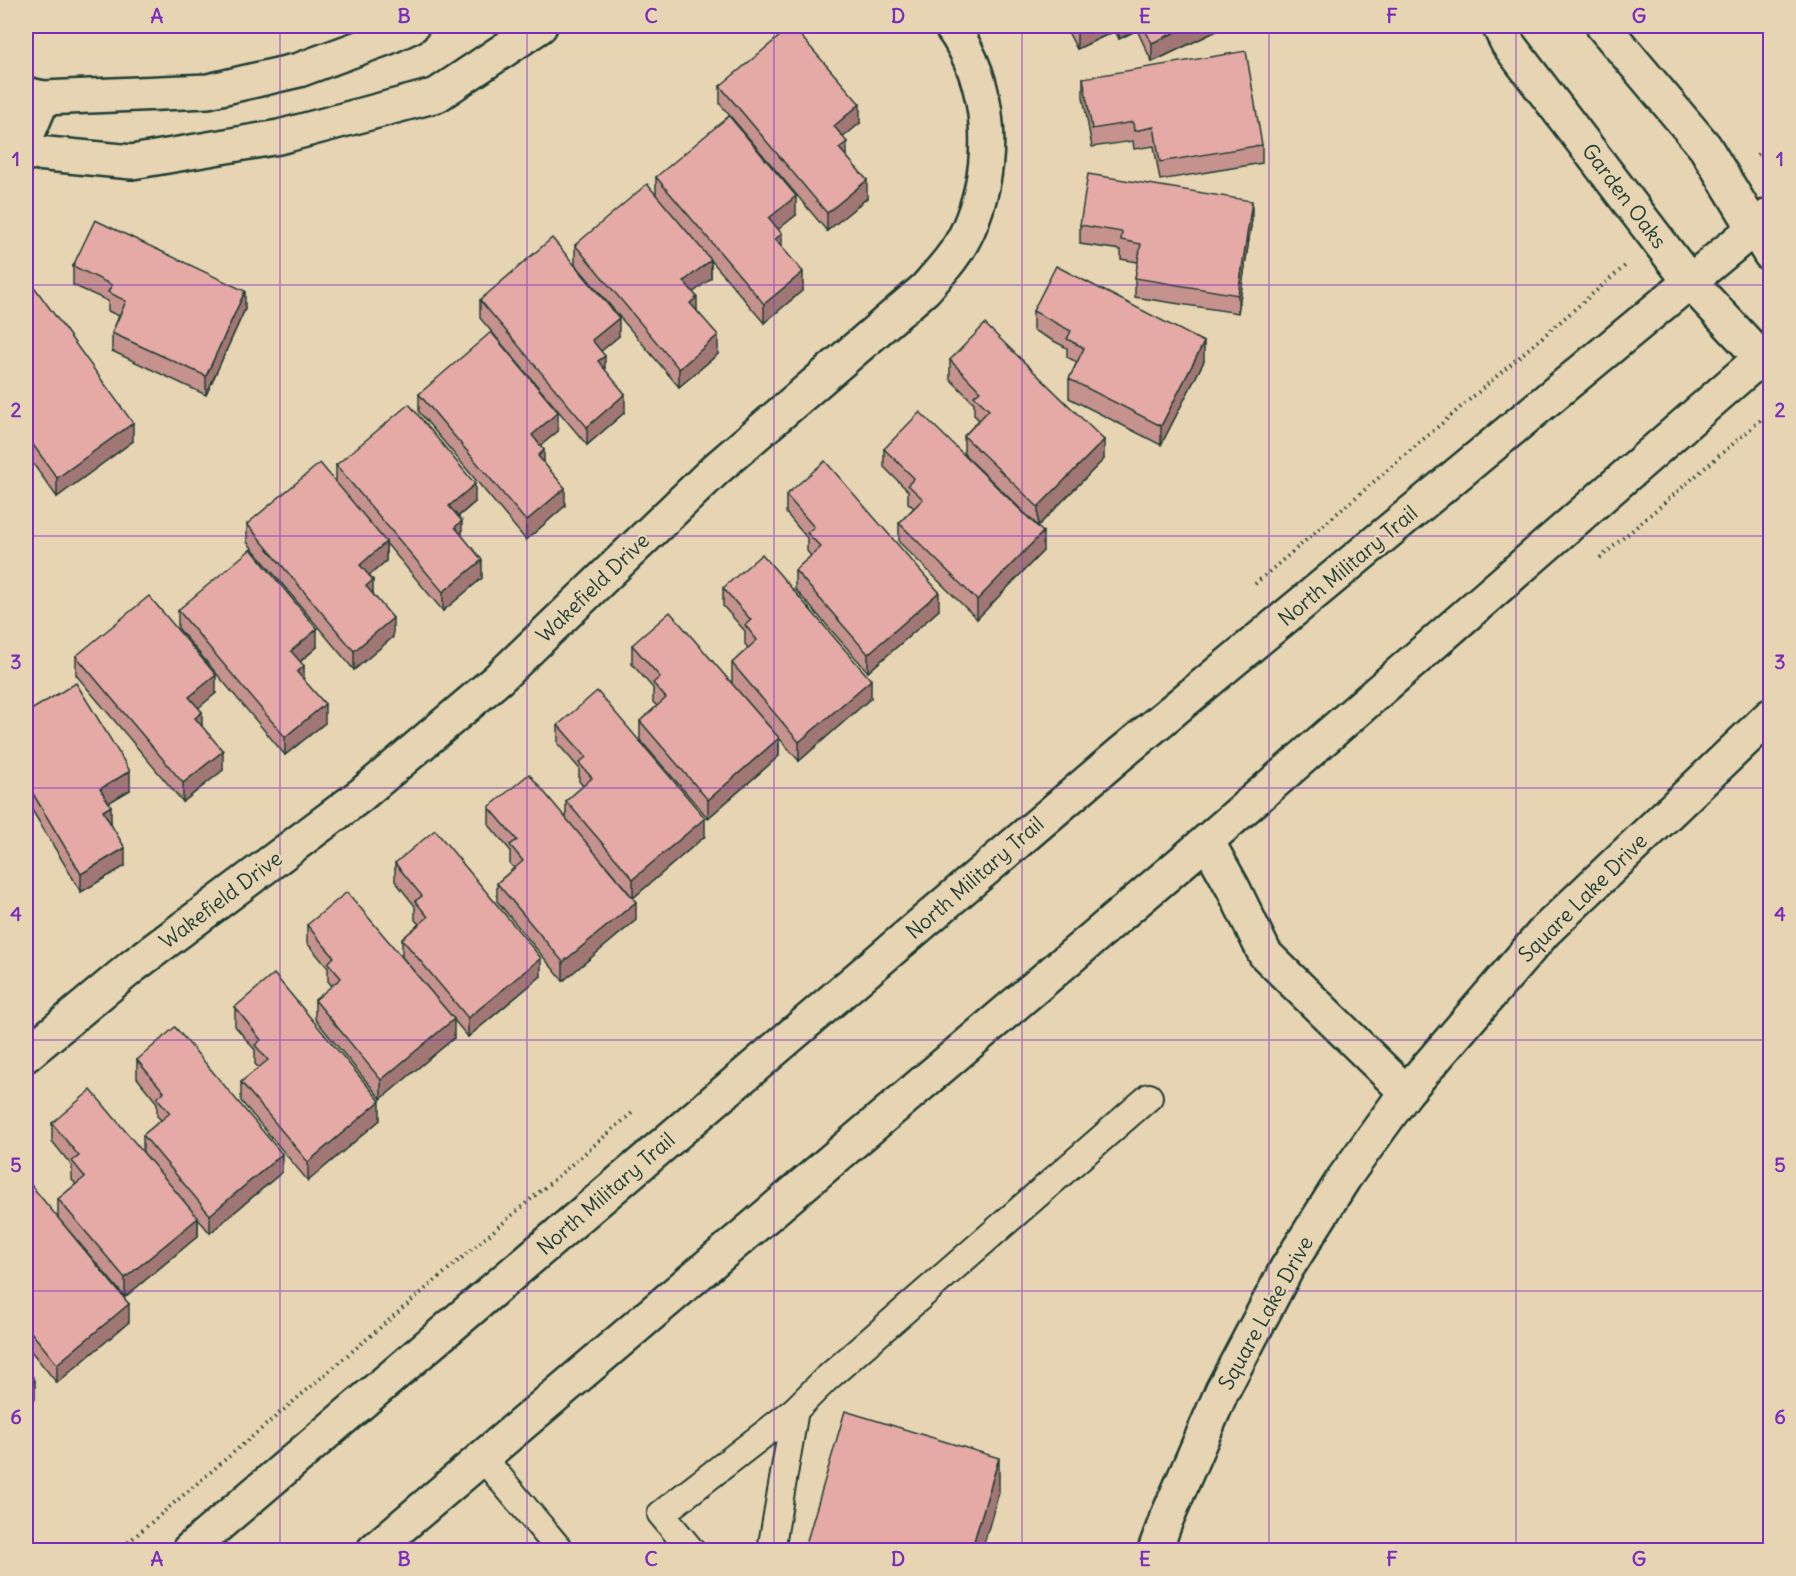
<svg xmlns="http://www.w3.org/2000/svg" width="1796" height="1576" font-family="Delius,sans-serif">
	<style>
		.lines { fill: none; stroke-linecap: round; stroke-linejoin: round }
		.lane-casing { stroke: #1f3d34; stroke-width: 30 }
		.street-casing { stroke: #1f3d34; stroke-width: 38 }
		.secondary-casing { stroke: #1f3d34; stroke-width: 38 }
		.path { stroke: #1f3d34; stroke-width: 4; stroke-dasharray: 1.5 4.5; stroke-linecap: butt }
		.lane { stroke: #e7d4b2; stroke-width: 26 }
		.street { stroke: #e7d4b2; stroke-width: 33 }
		.secondary { stroke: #e7d4b2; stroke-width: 33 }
		.wall { fill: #c5928e; stroke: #1f3d34; stroke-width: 1.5 }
		.shaded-wall { fill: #a07774; stroke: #1f3d34; stroke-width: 1.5 }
		.building { fill: #e5aaa5; stroke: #1f3d34; stroke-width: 1.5 }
		.grid { fill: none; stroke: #7b2cbf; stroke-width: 1.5; stroke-opacity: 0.55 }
		.labels { text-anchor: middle; stroke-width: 4.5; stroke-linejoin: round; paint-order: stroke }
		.street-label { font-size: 21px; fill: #1f3d34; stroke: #e7d4b2 }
		.neatline { fill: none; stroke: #7b2cbf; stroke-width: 2 }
		.grid-label { font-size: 20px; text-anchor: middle; font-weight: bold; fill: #7b2cbf }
	</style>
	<rect width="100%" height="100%" fill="#e7d4b2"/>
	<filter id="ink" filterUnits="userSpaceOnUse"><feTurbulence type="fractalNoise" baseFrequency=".0167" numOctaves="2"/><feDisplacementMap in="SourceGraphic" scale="12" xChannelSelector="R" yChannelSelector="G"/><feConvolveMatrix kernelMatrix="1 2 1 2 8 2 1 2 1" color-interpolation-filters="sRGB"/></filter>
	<g filter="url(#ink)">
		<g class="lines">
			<!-- lane casing -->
			<g class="lane-casing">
				<g id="lane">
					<path d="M 795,1410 L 825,1380 L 1149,1097"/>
					<path d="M 483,1458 L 560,1550"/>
					<path d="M 691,1550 L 661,1514 L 795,1410 L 771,1550"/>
				</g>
			</g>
			<!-- street casing -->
			<g class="street-casing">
				<g id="street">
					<path d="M 1499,26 L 1508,44 L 1690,282 L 1761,358"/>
					<path d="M 1603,26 L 1705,147 L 1770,254"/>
					<path d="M 26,94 L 43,98 L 208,91 L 299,70 L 386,38 L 412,26"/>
					<path d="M 26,138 L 43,98"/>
					<path d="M 26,152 L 132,162 L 279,137 L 437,95 L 540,26"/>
					<path d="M 1207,841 L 1233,888 L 1265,954 L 1406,1092"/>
					<path d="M 26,1055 L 133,966 L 361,795 L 498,679 L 715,470 L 925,289 C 941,271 958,253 968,230 C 997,164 993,84 951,26"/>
					<path d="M 1155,1550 L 1166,1520 L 1222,1391 L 1287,1268 L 1344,1178 L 1406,1092 L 1545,931 L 1770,716"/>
				</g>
			</g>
			<!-- secondary casing -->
			<g class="secondary-casing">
				<g id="secondary">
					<path d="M 189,1550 L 1118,756 L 1770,215"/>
					<path d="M 374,1550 L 1207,841 L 1770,350"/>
				</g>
			</g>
			<!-- path -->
			<g class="path">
				<path d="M 1757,155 L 1770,144"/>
				<path d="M 1600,558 L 1770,412"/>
				<path d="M 1255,584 L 1625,266"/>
				<path d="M 119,1550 L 632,1113"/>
			</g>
			<!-- lane -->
			<use href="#lane" class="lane"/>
			<!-- street -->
			<use href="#street" class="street"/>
			<!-- secondary -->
			<use href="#secondary" class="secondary"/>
		</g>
		<!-- wall -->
		<g class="wall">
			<path d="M 1065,26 L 1227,26 L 1152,62 L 1137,30 L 1119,39 L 1115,31 L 1077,49 Z"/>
			<path d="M 1083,78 L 1262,145 L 1262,163 L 1160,180 L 1154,146 L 1134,149 L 1133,141 L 1092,147 L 1083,97 Z"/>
			<path d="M 720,86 L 860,123 L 843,137 L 847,156 L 867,198 L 827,231 L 720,104 Z"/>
			<path d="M 656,177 L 796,215 L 778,229 L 782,247 L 803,290 L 764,323 L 711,260 L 711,278 L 693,292 L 697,311 L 718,354 L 679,387 L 575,264 L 575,245 L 656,195 Z"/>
			<path d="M 1252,219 L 1238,313 L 1135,297 L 1135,278 L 1138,262 L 1121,259 L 1121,250 L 1080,244 L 1080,225 Z"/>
			<path d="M 73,266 L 245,309 L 206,395 L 112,351 L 112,333 L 119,316 L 108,311 L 108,301 L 73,285 Z"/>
			<path d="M 26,295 L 133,441 L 57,497 L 26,454 Z"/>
			<path d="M 480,300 L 619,336 L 601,351 L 605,369 L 625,412 L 587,445 L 480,318 Z"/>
			<path d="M 1033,311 L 1204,361 L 1161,445 L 1069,398 L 1069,379 L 1077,362 L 1067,357 L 1067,348 L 1033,330 Z"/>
			<path d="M 950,360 L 1104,459 L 1038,526 L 964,454 L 964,436 L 979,420 L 974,415 L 974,403 L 950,379 Z"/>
			<path d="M 419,394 L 558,431 L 541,445 L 544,463 L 565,506 L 526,540 L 419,412 Z"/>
			<path d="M 884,449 L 1043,551 L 977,619 L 899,542 L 899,523 L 914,508 L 908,503 L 908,491 L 884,467 Z"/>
			<path d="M 336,465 L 475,502 L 458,517 L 462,535 L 482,578 L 443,611 L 386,543 L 386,561 L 369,576 L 373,593 L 393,637 L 354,670 L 247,542 L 247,524 L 336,483 Z"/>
			<path d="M 786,495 L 939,610 L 868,672 L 795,589 L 795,570 L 811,556 L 807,551 L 807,538 L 786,513 Z"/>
			<path d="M 723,588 L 871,698 L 799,761 L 779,738 L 779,756 L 708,818 L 640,740 L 640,721 L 657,706 L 653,702 L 653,688 L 632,664 L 632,645 L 732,682 L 732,663 L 748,648 L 745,644 L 745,631 L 723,606 Z"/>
			<path d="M 178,610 L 317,647 L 300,662 L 304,680 L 325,723 L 285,755 L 178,628 Z"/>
			<path d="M 76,656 L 216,693 L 198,708 L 202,727 L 223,770 L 183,802 L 76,675 Z"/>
			<path d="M 26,713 L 130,790 L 108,803 L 111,824 L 125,866 L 81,892 L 26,800 Z"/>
			<path d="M 558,725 L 705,836 L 633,898 L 603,862 L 636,920 L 563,981 L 497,901 L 497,883 L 514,868 L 510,864 L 510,850 L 489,825 L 489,807 L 566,818 L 566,801 L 583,786 L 579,781 L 579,768 L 558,744 Z"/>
			<path d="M 395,863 L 541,976 L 468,1037 L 402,957 L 402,939 L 419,924 L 415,920 L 415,906 L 395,881 Z"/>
			<path d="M 307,925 L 454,1038 L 381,1099 L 315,1019 L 315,1000 L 332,986 L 328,981 L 328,968 L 307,943 Z"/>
			<path d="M 235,1007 L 380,1120 L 308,1181 L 241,1101 L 241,1082 L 259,1068 L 255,1064 L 255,1050 L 235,1026 Z"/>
			<path d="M 137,1060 L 282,1172 L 210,1233 L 198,1219 L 198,1236 L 125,1297 L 58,1218 L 58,1199 L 76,1184 L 72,1180 L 72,1166 L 52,1141 L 52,1123 L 143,1153 L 143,1135 L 161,1120 L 157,1116 L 157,1103 L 137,1078 Z"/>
			<path d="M 26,1179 L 129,1322 L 57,1383 L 26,1345 Z"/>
		</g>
		<!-- shaded-wall -->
		<g class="shaded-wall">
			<path d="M 1088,26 L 1115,26 L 1115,31 L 1077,49 L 1077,31 Z"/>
			<path d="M 1119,26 L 1137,26 L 1137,30 L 1119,39 Z"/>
			<path d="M 1189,26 L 1227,26 L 1152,62 L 1152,43 Z"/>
			<path d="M 860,104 L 860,123 L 834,145 L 834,126 Z"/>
			<path d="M 847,142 L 847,160 L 839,148 Z"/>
			<path d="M 867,180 L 867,198 L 827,231 L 827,213 Z"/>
			<path d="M 796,196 L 796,215 L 769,237 L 769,218 Z"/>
			<path d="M 1252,201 L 1252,219 L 1238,313 L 1238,295 Z"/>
			<path d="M 782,234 L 782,252 L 775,239 Z"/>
			<path d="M 711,260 L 711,278 L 684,300 L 684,281 Z"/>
			<path d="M 803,272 L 803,290 L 764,323 L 764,304 Z"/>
			<path d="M 245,291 L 245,309 L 206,395 L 206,376 Z"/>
			<path d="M 697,297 L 697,316 L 690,303 Z"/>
			<path d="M 619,318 L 619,336 L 592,359 L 592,340 Z"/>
			<path d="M 718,335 L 718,354 L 679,387 L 679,369 Z"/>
			<path d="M 1204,342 L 1204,361 L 1161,445 L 1161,426 Z"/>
			<path d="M 605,356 L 605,374 L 598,361 Z"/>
			<path d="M 625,394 L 625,412 L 587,445 L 587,427 Z"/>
			<path d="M 558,412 L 558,431 L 532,453 L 532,435 Z"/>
			<path d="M 133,423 L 133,441 L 57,497 L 57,478 Z"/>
			<path d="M 1104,440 L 1104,459 L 1038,526 L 1038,507 Z"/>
			<path d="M 544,450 L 544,468 L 538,456 Z"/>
			<path d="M 475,484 L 475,502 L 449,524 L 449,506 Z"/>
			<path d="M 565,488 L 565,506 L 526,540 L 526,521 Z"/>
			<path d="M 462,521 L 462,540 L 455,527 Z"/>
			<path d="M 1043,532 L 1043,551 L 977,619 L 977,600 Z"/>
			<path d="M 386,542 L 386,561 L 360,583 L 360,565 Z"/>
			<path d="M 482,560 L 482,578 L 443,611 L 443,592 Z"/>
			<path d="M 373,580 L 373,599 L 366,586 Z"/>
			<path d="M 939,592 L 939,610 L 868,672 L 868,654 Z"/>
			<path d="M 393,618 L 393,637 L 354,670 L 354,651 Z"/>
			<path d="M 317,629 L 317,647 L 291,669 L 291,651 Z"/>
			<path d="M 304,666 L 304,685 L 297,672 Z"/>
			<path d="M 216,675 L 216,693 L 189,716 L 189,697 Z"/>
			<path d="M 871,680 L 871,698 L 799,761 L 799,742 Z"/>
			<path d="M 325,704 L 325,723 L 285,755 L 285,737 Z"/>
			<path d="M 202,712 L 202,731 L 195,718 Z"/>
			<path d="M 779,738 L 779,756 L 708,818 L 708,800 Z"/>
			<path d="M 223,751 L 223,770 L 183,802 L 183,783 Z"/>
			<path d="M 130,771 L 130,790 L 100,808 L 100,789 Z"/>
			<path d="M 111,806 L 111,825 L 103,811 Z"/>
			<path d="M 705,818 L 705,836 L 633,898 L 633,879 Z"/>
			<path d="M 125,848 L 125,866 L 81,892 L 81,874 Z"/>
			<path d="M 636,902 L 636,920 L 563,981 L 563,962 Z"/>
			<path d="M 541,958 L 541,976 L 468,1037 L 468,1018 Z"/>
			<path d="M 454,1019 L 454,1038 L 381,1099 L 381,1080 Z"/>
			<path d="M 380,1101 L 380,1120 L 308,1181 L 308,1162 Z"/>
			<path d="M 282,1154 L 282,1172 L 210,1233 L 210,1215 Z"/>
			<path d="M 198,1218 L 198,1236 L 125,1297 L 125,1278 Z"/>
			<path d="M 129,1304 L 129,1322 L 57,1383 L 57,1364 Z"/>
			<path d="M 35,1381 L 35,1399 L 26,1405 L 26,1386 Z"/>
			<path d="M 999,1458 L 999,1492 L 982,1551 L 971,1551 Z"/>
		</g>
		<!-- building -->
		<g class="building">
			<path d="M 792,26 L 860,104 L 834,126 L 847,142 L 839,148 L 867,180 L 827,213 L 720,86 Z"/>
			<path d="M 1074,26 L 1088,26 L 1077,31 Z"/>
			<path d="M 1143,26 L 1189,26 L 1152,43 Z"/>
			<path d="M 1246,51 L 1262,145 L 1160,162 L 1154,127 L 1134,131 L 1133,122 L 1092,129 L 1083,78 Z"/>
			<path d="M 729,116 L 796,196 L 769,218 L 782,234 L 775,239 L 803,272 L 764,304 L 656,177 Z"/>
			<path d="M 1088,174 L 1252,201 L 1238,295 L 1135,278 L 1141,244 L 1121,240 L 1122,232 L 1080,225 Z"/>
			<path d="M 647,184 L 711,260 L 684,281 L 697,297 L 690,303 L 718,335 L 679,369 L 575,245 Z"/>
			<path d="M 95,220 L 245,291 L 206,376 L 112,333 L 126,301 L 108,292 L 112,285 L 73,266 Z"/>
			<path d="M 552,238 L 619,318 L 592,340 L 605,356 L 598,361 L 625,394 L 587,427 L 480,300 Z"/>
			<path d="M 1056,266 L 1204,342 L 1161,426 L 1069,379 L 1084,348 L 1067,339 L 1071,331 L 1033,311 Z"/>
			<path d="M 35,288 L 133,423 L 57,478 L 26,435 L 26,295 Z"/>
			<path d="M 985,324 L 1104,440 L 1038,507 L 964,436 L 989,410 L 974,396 L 980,391 L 950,360 Z"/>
			<path d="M 491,332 L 558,412 L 532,435 L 544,450 L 538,456 L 565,488 L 526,521 L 419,394 Z"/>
			<path d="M 409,404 L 475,484 L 449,506 L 462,521 L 455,527 L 482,560 L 443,592 L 336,465 Z"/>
			<path d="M 920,412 L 1043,532 L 977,600 L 899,523 L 923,499 L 908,485 L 914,478 L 884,449 Z"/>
			<path d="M 825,461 L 939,592 L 868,654 L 795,570 L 821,547 L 807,533 L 814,527 L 786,495 Z"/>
			<path d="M 320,463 L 386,542 L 360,565 L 373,580 L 366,586 L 393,618 L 354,651 L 247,524 Z"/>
			<path d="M 251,549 L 317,629 L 291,651 L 304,666 L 297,672 L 325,704 L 285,737 L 178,610 Z"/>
			<path d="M 762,554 L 871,680 L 799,742 L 732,663 L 757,640 L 745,625 L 751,620 L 723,588 Z"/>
			<path d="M 149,596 L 216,675 L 189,697 L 202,712 L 195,718 L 223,751 L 183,783 L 76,656 Z"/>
			<path d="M 670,612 L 779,738 L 708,800 L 640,721 L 666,698 L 653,683 L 660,677 L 632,645 Z"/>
			<path d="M 76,683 L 130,771 L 100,789 L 111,806 L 103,811 L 125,848 L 81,874 L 26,782 L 26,713 Z"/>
			<path d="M 597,691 L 705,818 L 633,879 L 566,801 L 592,778 L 579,763 L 586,757 L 558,725 Z"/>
			<path d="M 529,774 L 636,902 L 563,962 L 497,883 L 523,861 L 510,845 L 517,840 L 489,807 Z"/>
			<path d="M 435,830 L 541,958 L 468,1018 L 402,939 L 428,917 L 415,901 L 422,896 L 395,863 Z"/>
			<path d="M 347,892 L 454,1019 L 381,1080 L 315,1000 L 341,978 L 328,963 L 334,957 L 307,925 Z"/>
			<path d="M 274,974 L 380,1101 L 308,1162 L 241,1082 L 268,1060 L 255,1045 L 261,1040 L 235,1007 Z"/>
			<path d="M 175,1027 L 282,1154 L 210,1215 L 143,1135 L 170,1113 L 157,1098 L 164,1092 L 137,1060 Z"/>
			<path d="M 91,1090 L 198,1218 L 125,1278 L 58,1199 L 85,1177 L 72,1161 L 79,1156 L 52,1123 Z"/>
			<path d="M 26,1179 L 129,1304 L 57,1364 L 26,1326 Z"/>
			<path d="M 26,1366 L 35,1381 L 26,1386 Z"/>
			<path d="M 845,1411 L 999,1458 L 971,1551 L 804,1551 Z"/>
		</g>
	</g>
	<!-- grid -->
	<path class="grid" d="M 280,26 L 280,1550M 527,26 L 527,1550M 774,26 L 774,1550M 1022,26 L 1022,1550M 1269,26 L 1269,1550M 1516,26 L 1516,1550M 26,285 L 1770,285M 26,536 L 1770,536M 26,788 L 1770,788M 26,1040 L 1770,1040M 26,1291 L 1770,1291"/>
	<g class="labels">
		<!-- street labels -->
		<g class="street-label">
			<text transform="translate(1624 196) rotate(53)" y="7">Garden Oaks</text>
			<text transform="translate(1348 566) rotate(-40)" y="7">North Military Trail</text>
			<text transform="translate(593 588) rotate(-44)" y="7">Wakefield Drive</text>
			<text transform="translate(975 878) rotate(-41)" y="7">North Military Trail</text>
			<text transform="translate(1583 898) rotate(-45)" y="7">Square Lake Drive</text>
			<text transform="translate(221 900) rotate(-37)" y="7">Wakefield Drive</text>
			<text transform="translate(606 1194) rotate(-41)" y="7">North Military Trail</text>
			<text transform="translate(1266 1313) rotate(-61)" y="7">Square Lake Drive</text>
		</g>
	</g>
	<!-- margin -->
	<rect width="1796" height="1576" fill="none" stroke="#e7d4b2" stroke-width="66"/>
	<rect x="33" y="33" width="1730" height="1510" class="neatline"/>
	<g class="grid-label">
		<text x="157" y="23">A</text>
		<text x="404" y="23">B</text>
		<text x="651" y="23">C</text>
		<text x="898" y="23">D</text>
		<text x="1145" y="23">E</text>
		<text x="1392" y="23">F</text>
		<text x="1639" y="23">G</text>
		<text x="16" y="166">1</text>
		<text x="1780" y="166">1</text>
		<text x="16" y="417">2</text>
		<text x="1780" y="417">2</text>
		<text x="16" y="669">3</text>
		<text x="1780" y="669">3</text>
		<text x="16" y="921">4</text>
		<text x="1780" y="921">4</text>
		<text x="16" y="1172">5</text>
		<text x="1780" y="1172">5</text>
		<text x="16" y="1424">6</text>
		<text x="1780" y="1424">6</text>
		<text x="157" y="1566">A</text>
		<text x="404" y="1566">B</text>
		<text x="651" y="1566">C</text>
		<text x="898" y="1566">D</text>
		<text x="1145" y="1566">E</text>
		<text x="1392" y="1566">F</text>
		<text x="1639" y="1566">G</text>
	</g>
</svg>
